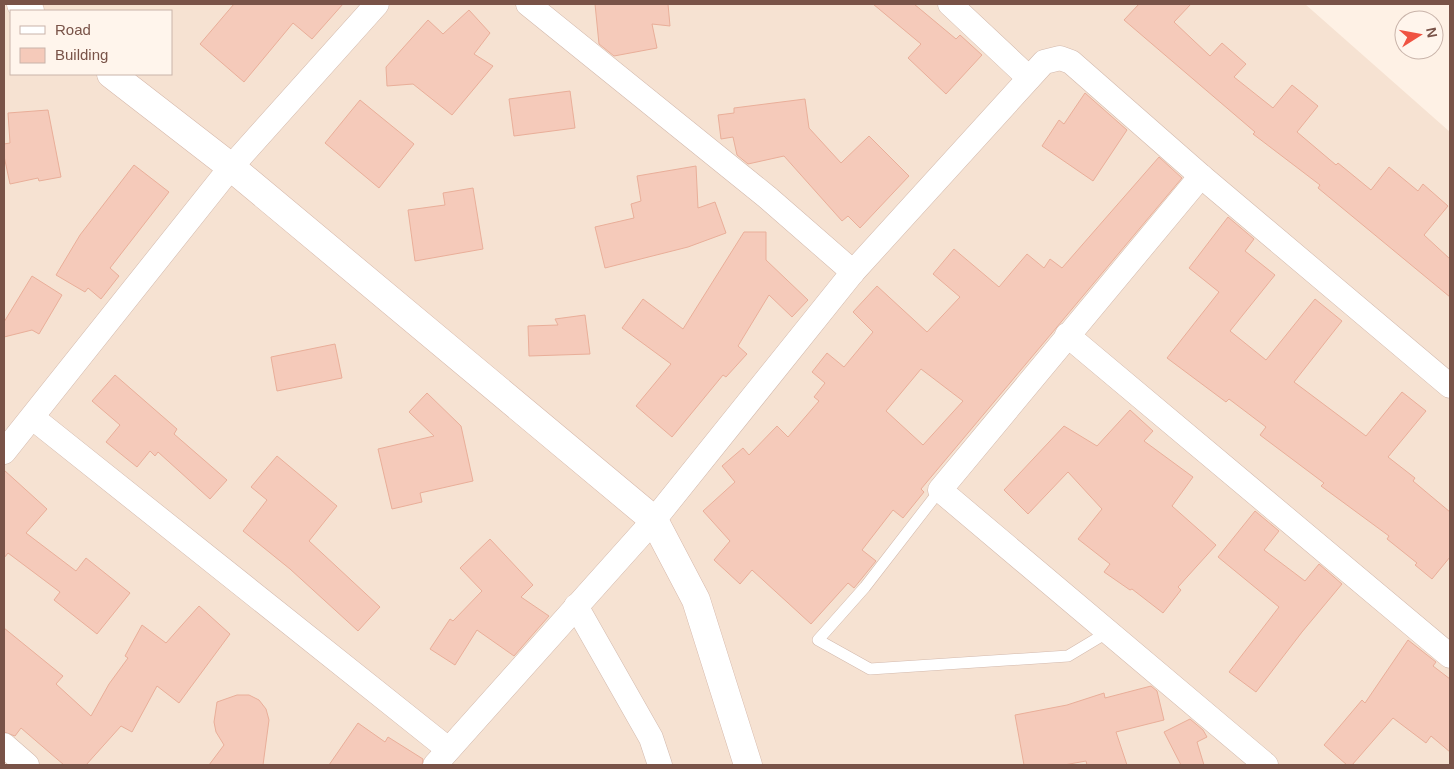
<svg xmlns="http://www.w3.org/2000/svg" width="1454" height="769" font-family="Helvetica,sans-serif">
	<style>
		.residential { fill: #f6e2d2; fill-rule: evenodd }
		.building { fill: #f5caba; stroke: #e9ae99; fill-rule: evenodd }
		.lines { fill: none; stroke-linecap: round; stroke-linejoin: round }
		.lane-casing { stroke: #d3b9ac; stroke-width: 12 }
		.street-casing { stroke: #d3b9ac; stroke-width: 25 }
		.secondary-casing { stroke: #d6b8aa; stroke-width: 29 }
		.lane { stroke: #fff; stroke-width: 11 }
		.street { stroke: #fff; stroke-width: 24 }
		.secondary { stroke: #fff; stroke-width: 28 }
	</style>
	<rect width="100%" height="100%" fill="#fef1e5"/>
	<!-- residential -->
	<path class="residential" d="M 4,4 L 1305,4 L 1450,132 L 1450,765 L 4,765 ZM 11,11 L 171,11 L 171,74 L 11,74 Z"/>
	<!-- building -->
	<g class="building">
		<path d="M 234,4 L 343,4 L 312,39 L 293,23 L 244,82 L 200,44 Z"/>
		<path d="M 595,4 L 668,4 L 670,26 L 652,24 L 657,48 L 614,56 L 599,44 Z"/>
		<path d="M 873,4 L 914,4 L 956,39 L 960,35 L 982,55 L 946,94 L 908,58 L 921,44 Z"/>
		<path d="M 1139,4 L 1191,4 L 1174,22 L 1210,56 L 1222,43 L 1246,64 L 1234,77 L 1273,108 L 1292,85 L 1318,106 L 1297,132 L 1336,165 L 1338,163 L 1371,190 L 1389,167 L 1418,191 L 1423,184 L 1448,206 L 1424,235 L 1450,259 L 1450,297 L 1318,188 L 1320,185 L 1253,134 L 1255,132 L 1124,20 Z"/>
		<path d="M 469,10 L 490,33 L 474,54 L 493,66 L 452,115 L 413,84 L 387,86 L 386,67 L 428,20 L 443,34 Z"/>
		<path d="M 570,91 L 575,128 L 514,136 L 509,99 Z"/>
		<path d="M 1085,93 L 1127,130 L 1093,181 L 1042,146 L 1059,120 L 1064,124 Z"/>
		<path d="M 805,99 L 809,128 L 841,163 L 869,136 L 909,176 L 860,228 L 848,216 L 842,221 L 784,156 L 748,164 L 737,155 L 733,137 L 721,139 L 718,115 L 734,113 L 734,108 Z"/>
		<path d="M 360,100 L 414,144 L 379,188 L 325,143 Z"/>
		<path d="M 48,110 L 61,177 L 39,181 L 38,178 L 10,184 L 4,156 L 4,144 L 10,143 L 8,113 Z"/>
		<path d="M 1159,157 L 1182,178 L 921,489 L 924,492 L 903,518 L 893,510 L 862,550 L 876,561 L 854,588 L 848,583 L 811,624 L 752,570 L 740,584 L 714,560 L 730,541 L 703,511 L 735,482 L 722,466 L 743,448 L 749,455 L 777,426 L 788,437 L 819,401 L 814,397 L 825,383 L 812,372 L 827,353 L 844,367 L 873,332 L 853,312 L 877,286 L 927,332 L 960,297 L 933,274 L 954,249 L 999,287 L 1027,254 L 1044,268 L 1050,259 L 1062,268 ZM 921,369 L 963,401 L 923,445 L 886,411 Z"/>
		<path d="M 134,165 L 169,192 L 110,268 L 119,276 L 101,299 L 88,288 L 85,292 L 56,275 L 80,235 Z"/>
		<path d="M 696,166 L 698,208 L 715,202 L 726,233 L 688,247 L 605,268 L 595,227 L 634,218 L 631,204 L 641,201 L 637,176 Z"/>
		<path d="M 473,188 L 483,249 L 415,261 L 408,210 L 445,205 L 443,193 Z"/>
		<path d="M 1228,217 L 1254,239 L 1245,251 L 1275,275 L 1230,331 L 1266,360 L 1315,299 L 1342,321 L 1294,382 L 1366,436 L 1402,392 L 1426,411 L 1388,457 L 1415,478 L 1413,481 L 1450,512 L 1450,557 L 1432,579 L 1415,565 L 1417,563 L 1387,539 L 1389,536 L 1321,486 L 1324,483 L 1260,435 L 1266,427 L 1229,399 L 1226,402 L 1167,358 L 1219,292 L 1189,268 Z"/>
		<path d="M 744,232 L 766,232 L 766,260 L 808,300 L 792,317 L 769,295 L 738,346 L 747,354 L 726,377 L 723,375 L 672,437 L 636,406 L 671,364 L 622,328 L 643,299 L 683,329 Z"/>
		<path d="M 32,276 L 62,295 L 39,334 L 32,330 L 4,337 L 4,322 Z"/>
		<path d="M 585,315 L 590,354 L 529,356 L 528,326 L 558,325 L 555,319 Z"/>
		<path d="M 335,344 L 342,378 L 277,391 L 271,357 Z"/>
		<path d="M 115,375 L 177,429 L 174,434 L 227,480 L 210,499 L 158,452 L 155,456 L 150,451 L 137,467 L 106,442 L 120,425 L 92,401 Z"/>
		<path d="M 427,393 L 461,426 L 473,481 L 420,493 L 422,502 L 392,509 L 378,449 L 434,436 L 409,412 Z"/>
		<path d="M 1130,410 L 1153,431 L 1144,441 L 1193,477 L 1172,506 L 1216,545 L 1178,587 L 1181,590 L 1163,613 L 1132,589 L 1130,590 L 1104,572 L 1110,564 L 1078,539 L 1102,509 L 1068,472 L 1028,514 L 1004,490 L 1064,426 L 1097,446 Z"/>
		<path d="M 277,456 L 337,506 L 309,541 L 380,607 L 358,631 L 290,569 L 243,531 L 267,500 L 251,487 Z"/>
		<path d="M 4,470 L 47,509 L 26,533 L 76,571 L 86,558 L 130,593 L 97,634 L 54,600 L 60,592 L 8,553 L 4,558 Z"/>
		<path d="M 1255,511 L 1279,531 L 1264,550 L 1305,581 L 1319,564 L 1342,584 L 1302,632 L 1256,692 L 1229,672 L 1279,607 L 1218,557 Z"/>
		<path d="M 490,539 L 533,585 L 521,597 L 549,616 L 514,656 L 477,630 L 455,665 L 430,649 L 450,619 L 453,621 L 482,591 L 460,568 Z"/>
		<path d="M 199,606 L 230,634 L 179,703 L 157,686 L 132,732 L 121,726 L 86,765 L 64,765 L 21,728 L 15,736 L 4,732 L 4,628 L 63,676 L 56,684 L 91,716 L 109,684 L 128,658 L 125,656 L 142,625 L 166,643 Z"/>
		<path d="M 1408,640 L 1436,662 L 1433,666 L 1450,679 L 1450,752 L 1431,736 L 1426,743 L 1393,718 L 1352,765 L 1347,765 L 1324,745 L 1362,700 L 1365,703 Z"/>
		<path d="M 1151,686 L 1157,691 L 1164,720 L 1116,732 L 1127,765 L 1087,765 L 1086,761 L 1064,765 L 1024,765 L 1015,715 L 1067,705 L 1104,693 L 1105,698 Z"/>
		<path d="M 237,695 L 249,695 L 259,700 L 266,709 L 269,720 L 263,765 L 209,765 L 224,745 L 216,732 L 214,722 L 217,702 Z"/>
		<path d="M 1190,719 L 1203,730 L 1207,737 L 1197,742 L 1204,765 L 1181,765 L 1164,732 Z"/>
		<path d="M 358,723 L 385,742 L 388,737 L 423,759 L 422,765 L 329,765 Z"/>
	</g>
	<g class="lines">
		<!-- lane casing -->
		<g class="lane-casing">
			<path id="lane" d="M 940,490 L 865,587 L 818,640 L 870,669 L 1068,656 L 1108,632"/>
		</g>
		<!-- street casing -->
		<g class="street-casing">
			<g id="street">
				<path d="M 528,4 L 767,197 L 853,272"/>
				<path d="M 950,4 L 1029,78"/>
				<path d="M 1201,176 L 940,490 L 1266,765"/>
				<path d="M 1067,335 L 1450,656"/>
				<path d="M 33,418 L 448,749"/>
				<path d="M 4,452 L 231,167 L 377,4"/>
				<path d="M 576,606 L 651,738 L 660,765"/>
				<path d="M 4,745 L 27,765"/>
				<path d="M 435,765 L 654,520 L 853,272 L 1044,62 L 1060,58 L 1071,62 L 1201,176 L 1450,386"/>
			</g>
		</g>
		<!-- secondary casing -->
		<g class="secondary-casing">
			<g id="secondary">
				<path d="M 21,4 L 30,11"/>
				<path d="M 111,74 L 231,167 L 654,520 L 696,600 L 748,765"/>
			</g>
		</g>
		<!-- lane -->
		<use href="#lane" class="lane"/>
		<!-- street -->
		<use href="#street" class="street"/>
		<!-- secondary -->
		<use href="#secondary" class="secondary"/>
	</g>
	<!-- border -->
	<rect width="1454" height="769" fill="none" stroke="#795348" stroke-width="10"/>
	<!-- legend -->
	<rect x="10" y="10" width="162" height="65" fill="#fff5ec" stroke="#c9b4aa"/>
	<rect x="20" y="26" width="25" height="8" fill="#ffffff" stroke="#c9b4aa"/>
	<text x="55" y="35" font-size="15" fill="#795348">Road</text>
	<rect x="20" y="48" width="25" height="15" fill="#f5caba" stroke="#c9b4aa"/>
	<text x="55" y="60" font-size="15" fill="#795348">Building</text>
	<!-- north arrow -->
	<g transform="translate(1419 35) rotate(79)"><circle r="24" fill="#fff5ec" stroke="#c9b4aa"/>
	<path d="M0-4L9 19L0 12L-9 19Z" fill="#f05342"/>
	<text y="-8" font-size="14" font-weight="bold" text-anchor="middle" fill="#795348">N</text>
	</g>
</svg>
